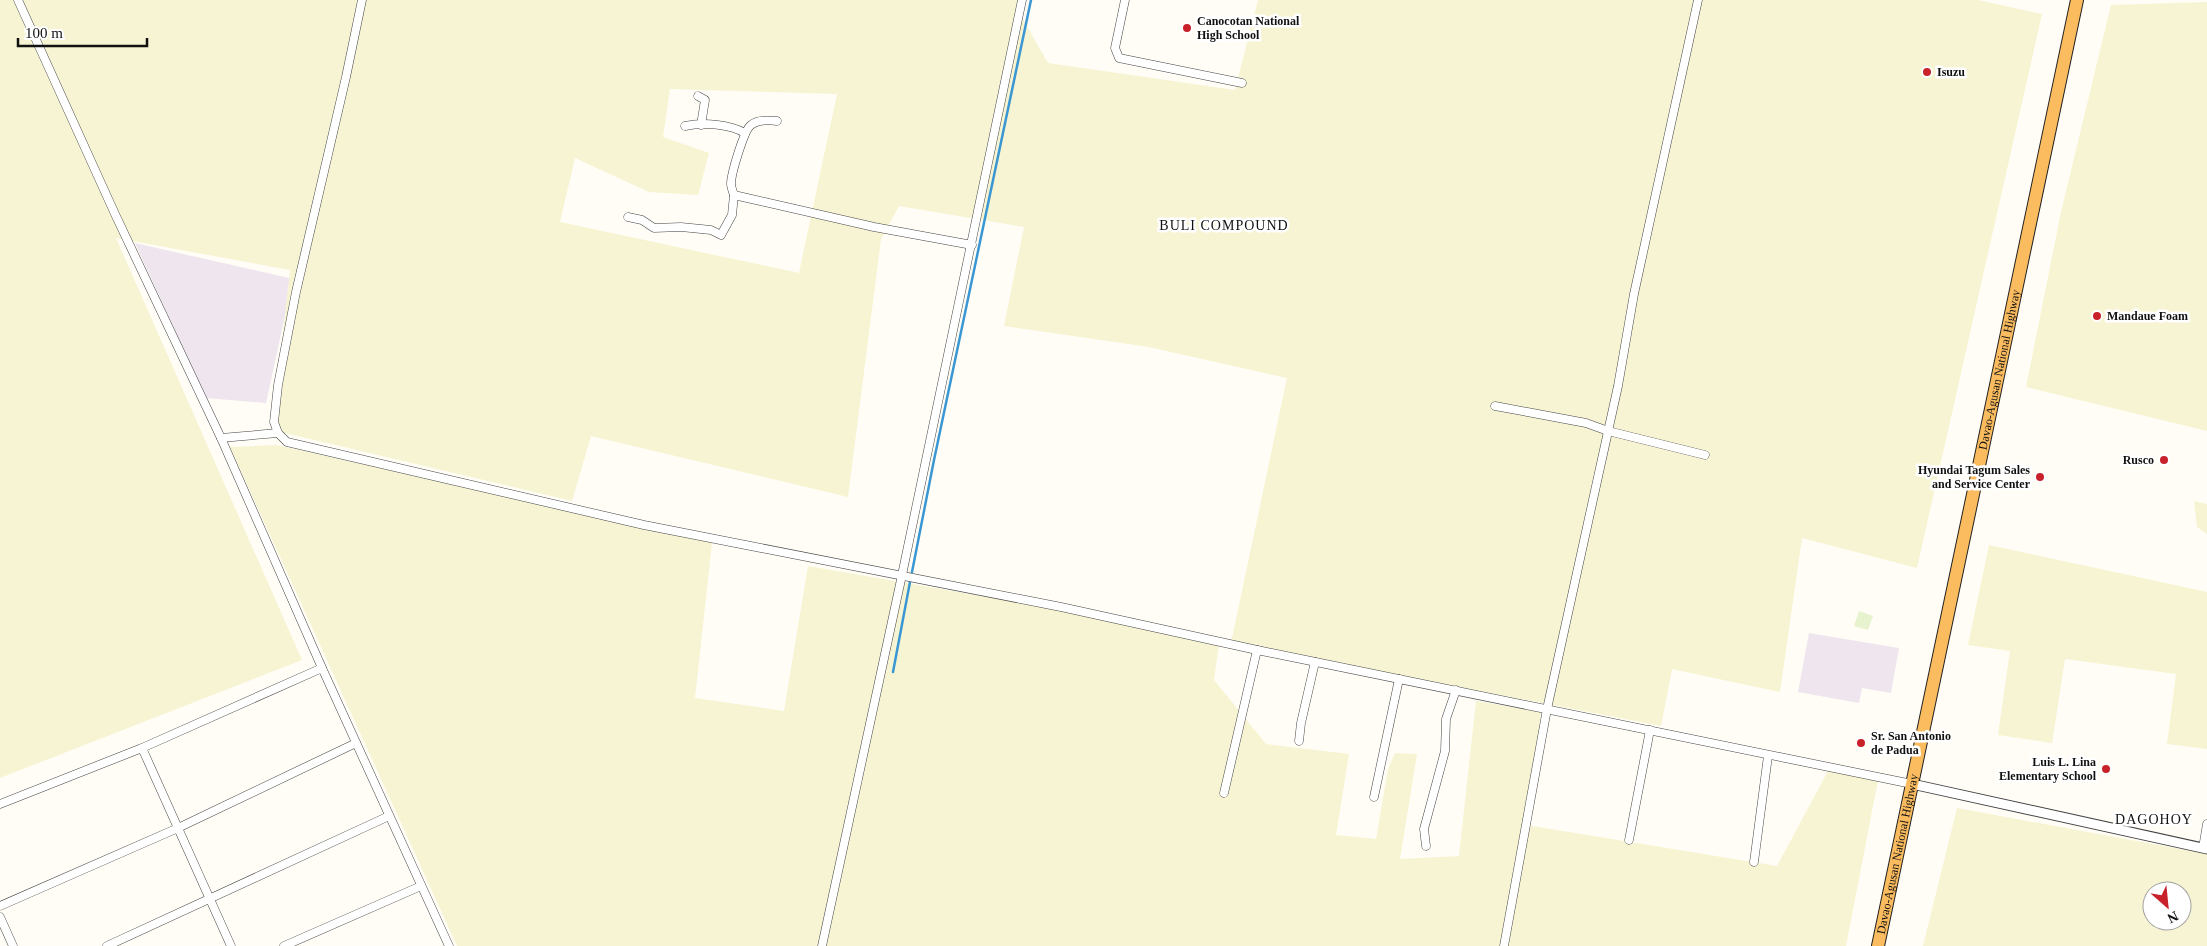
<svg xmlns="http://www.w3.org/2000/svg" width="2207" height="946" font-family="'Times New Roman',serif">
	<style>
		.industrial { fill: #eee5ef }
		.farmland { fill: #f7f4d3; fill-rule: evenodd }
		.pitch { fill: #e6f3ce }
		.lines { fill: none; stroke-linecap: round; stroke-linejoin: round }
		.stream { stroke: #3a97d3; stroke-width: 2.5 }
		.minor-casing { stroke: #444; stroke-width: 9 }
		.tertiary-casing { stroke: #444; stroke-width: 11 }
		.trunk-casing { stroke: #222; stroke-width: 14 }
		.minor { stroke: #fff; stroke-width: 8 }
		.tertiary { stroke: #fff; stroke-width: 9 }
		.trunk { stroke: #fbbc5f; stroke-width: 12 }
		.poi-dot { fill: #c8212a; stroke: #fff; stroke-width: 2 }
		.labels { text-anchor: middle; stroke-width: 5; stroke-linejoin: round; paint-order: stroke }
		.poi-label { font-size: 12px; font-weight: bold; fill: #111; stroke: #fff; text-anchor: start }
		.street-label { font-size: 12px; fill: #111; stroke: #fff }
		.neighbourhood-label { font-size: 14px; letter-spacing: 1px; fill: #111; stroke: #fff }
	</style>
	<rect width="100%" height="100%" fill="#fffdf5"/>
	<!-- industrial -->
	<g class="industrial">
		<path d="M 135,243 L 293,279 L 266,403 L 206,398 Z"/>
		<path d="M 1809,633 L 1899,648 L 1891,693 L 1862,688 L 1859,703 L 1798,692 Z"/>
	</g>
	<!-- farmland -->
	<g class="farmland">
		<path d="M 0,0 L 1018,0 L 1017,9 L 1048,63 L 1235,90 L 1258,0 L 1978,0 L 2042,14 L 1917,568 L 1802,538 L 1780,692 L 1672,669 L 1661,726 L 1231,643 L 1287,378 L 1149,347 L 1004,326 L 1024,227 L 899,206 L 881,239 L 848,497 L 591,436 L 572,501 L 272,430 L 290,270 L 116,238 L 302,660 L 0,778 ZM 670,89 L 837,94 L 799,273 L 560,222 L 575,158 L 649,192 L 698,195 L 709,153 L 663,137 Z"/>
		<path d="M 2207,2 L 2207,431 L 2026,387 L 2061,212 L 2111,5 Z"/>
		<path d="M 277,445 L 712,543 L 695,698 L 784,711 L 808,566 L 1220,637 L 1214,680 L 1266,744 L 1349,754 L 1336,835 L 1376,839 L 1388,769 L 1395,753 L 1417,754 L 1400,859 L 1459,856 L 1476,701 L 1541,712 L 1526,825 L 1777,866 L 1829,769 L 1879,775 L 1846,946 L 457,946 L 230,447 Z"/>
		<path d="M 2194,501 L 2207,504 L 2207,534 L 2197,527 Z"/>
		<path d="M 1989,545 L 2207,592 L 2207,749 L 2167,744 L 2176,674 L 2065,659 L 2052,743 L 1998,735 L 2010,651 L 1968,645 Z"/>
		<path d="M 1957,808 L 2207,854 L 2207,946 L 1923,946 ZM 2152,891 L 2182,891 L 2182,921 L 2152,921 Z"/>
	</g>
	<!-- pitch -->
	<path class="pitch" d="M 1859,611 L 1873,616 L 1868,630 L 1854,626 Z"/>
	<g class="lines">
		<!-- stream -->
		<g class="stream">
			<path d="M 912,572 L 934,460 L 1031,0"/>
			<path d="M 893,672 L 910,582"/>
		</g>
		<!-- minor casing -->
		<g class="minor-casing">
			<g id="minor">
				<path d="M 18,0 L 115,214 L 221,438 L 322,668 L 449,946"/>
				<path d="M 362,0 L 346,77 L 296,292 L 278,385 L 274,422 L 278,433 L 287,442 L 644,525 L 1061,607 L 1257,650 L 1912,784"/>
				<path d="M 1125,0 L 1115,48 L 1119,58 L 1242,83"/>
				<path d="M 698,96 L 705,100 L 701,125"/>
				<path d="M 777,121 C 769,120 758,119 751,125 C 744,130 731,174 731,184 C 731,187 733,192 734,195 L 874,227 L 972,245"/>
				<path d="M 685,126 C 703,122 729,124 745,133"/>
				<path d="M 628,217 L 642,220 L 654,228 L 681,227 L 711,230 L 721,235 L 732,215 L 734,195"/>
				<path d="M 1495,406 L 1586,423 L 1608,431 L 1705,455"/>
				<path d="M 221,438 L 278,433"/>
				<path d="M 1299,741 L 1301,723 L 1315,662"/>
				<path d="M 142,748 L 231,946"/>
				<path d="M 1224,793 L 1257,650"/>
				<path d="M 1374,797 L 1399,679"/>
				<path d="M 0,804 L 142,748 L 322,668"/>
				<path d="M 1629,840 L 1650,730"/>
				<path d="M 1426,846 L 1424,829 L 1445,751 L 1446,719 L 1456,690"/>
				<path d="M 2203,848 L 2207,824"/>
				<path d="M 1754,862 L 1768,756"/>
				<path d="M 0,906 L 178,828 L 356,743"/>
				<path d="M 0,917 L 13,946"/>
				<path d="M 107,946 L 389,816"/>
				<path d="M 284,946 L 421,886"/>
				<path d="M 822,946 L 902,575 L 1022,0"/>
				<path d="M 1504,946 L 1547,709 L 1618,386 L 1634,294 L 1698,0"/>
			</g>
		</g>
		<!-- tertiary casing -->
		<g class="tertiary-casing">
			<path id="tertiary" d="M 1912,784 L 2207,849"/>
		</g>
		<!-- trunk casing -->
		<g class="trunk-casing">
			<g id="trunk">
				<path id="s1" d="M 1878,946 L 2077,0"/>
			</g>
		</g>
		<!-- minor -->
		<use href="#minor" class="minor"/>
		<!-- tertiary -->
		<use href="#tertiary" class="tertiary"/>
		<!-- trunk -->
		<use href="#trunk" class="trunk"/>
	</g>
	<!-- markers -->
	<g class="poi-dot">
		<circle cx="1187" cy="28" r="5"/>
		<circle cx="1927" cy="72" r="5"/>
		<circle cx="2097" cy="316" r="5"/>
		<circle cx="2164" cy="460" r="5"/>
		<circle cx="2040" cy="477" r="5"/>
		<circle cx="1861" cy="743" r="5"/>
		<circle cx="2106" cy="769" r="5"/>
	</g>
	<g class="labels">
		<!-- poi labels -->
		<g class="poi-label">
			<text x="1197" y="25">Canocotan National<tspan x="1197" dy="14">High School</tspan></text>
			<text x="1937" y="76">Isuzu</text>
			<text x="2107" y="320">Mandaue Foam</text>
			<text x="2154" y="464" text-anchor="end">Rusco</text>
			<text x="2030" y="474" text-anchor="end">Hyundai Tagum Sales<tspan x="2030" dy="14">and Service Center</tspan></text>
			<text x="1871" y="740">Sr. San Antonio<tspan x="1871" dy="14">de Padua</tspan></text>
			<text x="2096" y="766" text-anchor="end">Luis L. Lina<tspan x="2096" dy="14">Elementary School</tspan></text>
		</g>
		<!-- street labels -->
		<g class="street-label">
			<text dy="4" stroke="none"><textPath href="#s1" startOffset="589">Davao-Agusan National Highway</textPath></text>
			<text dy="4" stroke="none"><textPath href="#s1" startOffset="94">Davao-Agusan National Highway</textPath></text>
		</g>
		<!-- neighbourhood labels -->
		<g class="neighbourhood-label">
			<text x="1224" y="230">BULI COMPOUND</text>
			<text x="2154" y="824">DAGOHOY</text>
		</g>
	</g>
	<!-- north arrow -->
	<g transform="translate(2167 906) rotate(153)"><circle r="24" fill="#ffffff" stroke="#a0a0a0"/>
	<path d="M0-4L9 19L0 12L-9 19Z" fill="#c8212a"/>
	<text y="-8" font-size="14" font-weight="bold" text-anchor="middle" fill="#111111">N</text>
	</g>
	<!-- scale -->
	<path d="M18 38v8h129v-8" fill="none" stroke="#111111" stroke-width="2.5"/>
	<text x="25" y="38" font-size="15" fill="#111111" stroke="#ffffff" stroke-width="4" paint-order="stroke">100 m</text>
</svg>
